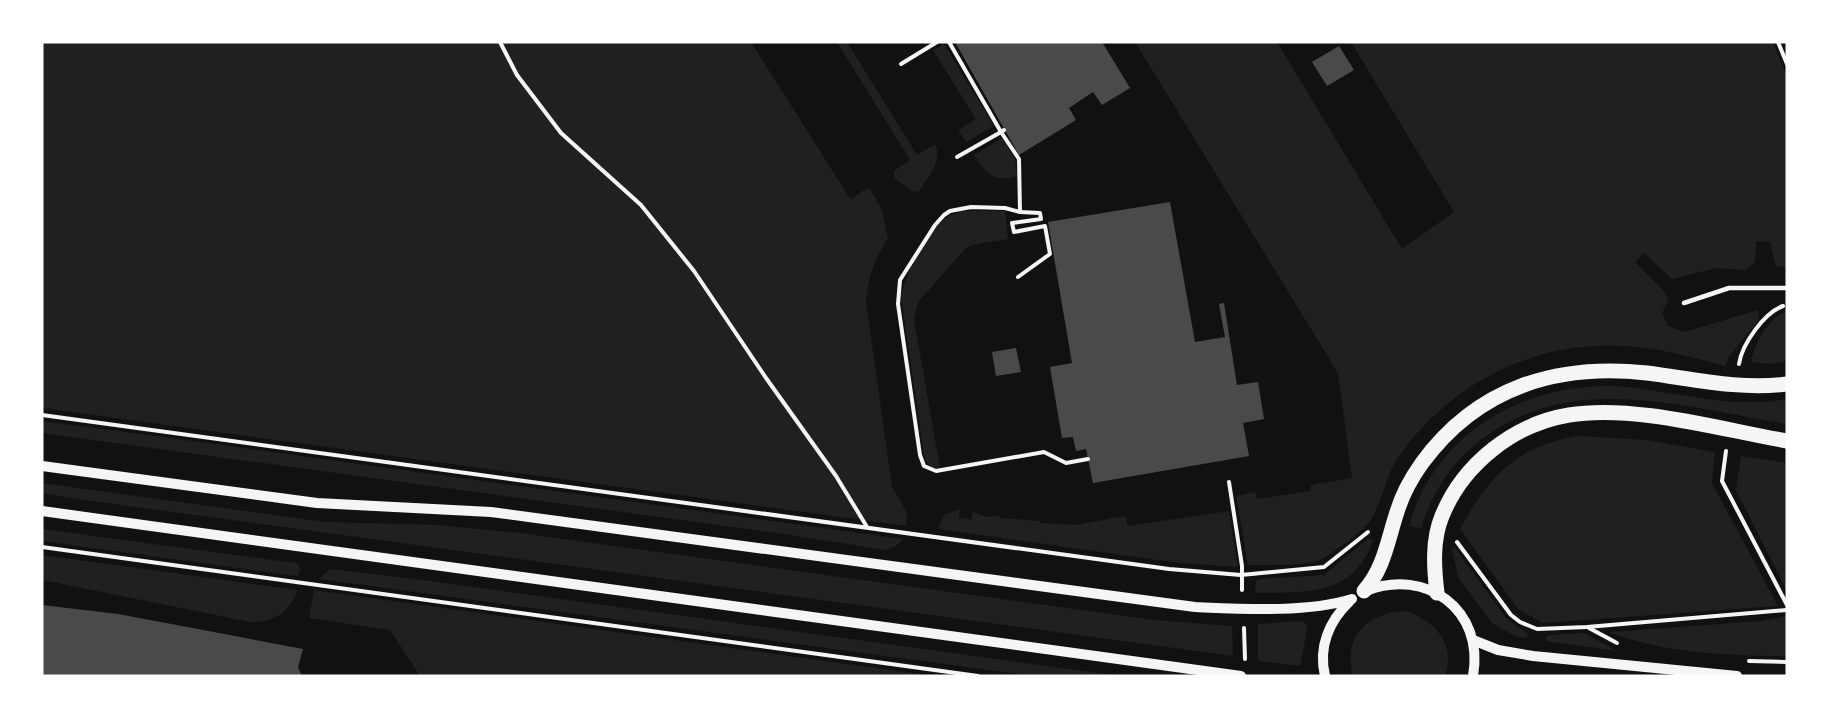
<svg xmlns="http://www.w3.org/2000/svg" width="1829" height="718" font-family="Roboto,sans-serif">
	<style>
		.green { fill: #202020 }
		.building { fill: #4a4a4a }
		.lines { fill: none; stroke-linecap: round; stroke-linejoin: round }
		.path { stroke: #f5f5f5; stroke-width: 4 }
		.service { stroke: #f5f5f5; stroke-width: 4.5 }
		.tertiary { stroke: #f5f5f5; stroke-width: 10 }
		.primary { stroke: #f5f5f5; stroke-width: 15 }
	</style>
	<rect width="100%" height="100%" fill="#111"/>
	<!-- green -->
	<g class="green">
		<path d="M 42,42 L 751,42 L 851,200 L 862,191 L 870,189 L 882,210 L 888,239 C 874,260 868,278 866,302 L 892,487 L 907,512 L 906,526 L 42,408 Z"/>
		<path d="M 837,42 L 847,42 L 917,155 L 935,144 C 943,161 928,177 919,191 L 914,192 L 894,178 L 894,171 L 910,160 Z"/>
		<path d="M 1135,42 L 1277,42 L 1402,249 L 1454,212 L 1351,42 L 1773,42 L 1787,77 L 1787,266 L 1776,267 L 1770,242 L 1756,241 L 1755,262 L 1745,270 L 1716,268 L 1672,279 L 1644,253 L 1635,262 L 1664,291 L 1668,301 L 1662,313 L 1668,326 L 1685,332 L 1758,310 L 1759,320 L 1730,355 L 1725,366 C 1696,358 1666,350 1636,347 C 1541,337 1452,380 1397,459 C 1386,476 1379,510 1370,521 C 1362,532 1332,554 1320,560 C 1310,566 1262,565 1248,565 L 1236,496 L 1255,492 L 1257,499 L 1311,491 L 1311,485 L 1352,478 L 1338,373 Z"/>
		<path d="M 944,44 L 994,126 L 966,142 L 958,130 L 976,119 L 933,50 Z"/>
		<path d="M 1002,138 L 1015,158 L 1017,176 C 994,183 986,174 974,155 Z"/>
		<path d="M 964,211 L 1005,211 L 1008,239 L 971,245 L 965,249 L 918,302 L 914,319 L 940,468 C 931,469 926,465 924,455 L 901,296 C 904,276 929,230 946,218 C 951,214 958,213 964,211 Z"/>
		<path d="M 1787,311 L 1787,361 L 1771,364 L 1751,362 C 1754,343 1768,318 1787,311 Z"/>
		<path d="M 1614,386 C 1672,390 1729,410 1787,399 L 1787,424 C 1685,408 1573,370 1482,439 C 1452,461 1432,493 1421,528 L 1409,526 C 1435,433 1522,384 1614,386 Z"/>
		<path d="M 42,421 L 164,437 L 903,539 L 896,546 L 884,550 L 784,534 L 42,433 Z"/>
		<path d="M 1577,436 L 1647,440 L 1715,452 L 1712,483 L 1778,606 L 1543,623 L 1518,609 L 1460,529 C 1489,476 1515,447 1577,436 Z"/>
		<path d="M 1741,456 L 1787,463 L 1787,591 L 1736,490 Z"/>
		<path d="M 42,483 L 325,522 L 438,525 L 520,533 L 1154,620 L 1232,626 L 1233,656 L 77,499 L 42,493 Z"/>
		<path d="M 957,510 L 960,510 L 959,518 L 971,520 L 973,512 L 987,517 L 1000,516 L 1000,518 L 1040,521 L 1040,523 L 1075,525 L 1125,516 L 1128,526 L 1229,511 L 1238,567 L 1179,563 L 938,529 L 944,515 Z"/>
		<path d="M 42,529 L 296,563 L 300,568 L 298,576 L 295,576 L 42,541 Z"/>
		<path d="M 1368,539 L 1373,540 C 1354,597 1306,592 1255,593 L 1256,581 L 1259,579 L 1324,575 Z"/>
		<path d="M 1452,548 L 1456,549 L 1506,618 L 1528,634 L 1527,638 L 1517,637 L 1492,623 L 1458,577 Z"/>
		<path d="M 42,555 L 297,590 C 290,613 274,622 250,622 L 42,580 Z"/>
		<path d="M 330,569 L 415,579 L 1120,676 L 1032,676 L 319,579 Z"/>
		<path d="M 314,590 L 934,676 L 420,676 L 390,630 L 309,618 Z"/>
		<path d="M 1406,611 C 1435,621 1456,644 1445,676 L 1353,676 C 1342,636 1368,612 1406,611 Z"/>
		<path d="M 1787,616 L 1787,656 C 1729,656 1663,653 1609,632 L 1762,621 Z"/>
		<path d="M 1301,621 L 1307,625 L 1307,630 L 1300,666 L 1258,661 L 1258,624 Z"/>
		<path d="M 1584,633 L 1617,651 L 1546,641 L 1547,636 L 1551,635 Z"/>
	</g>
	<!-- building -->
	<g class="building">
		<path d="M 955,42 L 1102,42 L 1130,88 L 1102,105 L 1093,92 L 1069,108 L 1076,120 L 1019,155 Z"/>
		<path d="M 1339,46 L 1354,70 L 1327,86 L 1312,62 Z"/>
		<path d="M 1170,202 L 1195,342 L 1225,337 L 1219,304 L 1224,303 L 1237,385 L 1258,382 L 1264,419 L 1243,423 L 1249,456 L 1093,483 L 1086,449 L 1076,451 L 1073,437 L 1062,438 L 1050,367 L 1072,363 L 1048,222 Z"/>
		<path d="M 1016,348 L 1021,372 L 996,376 L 992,352 Z"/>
		<path d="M 42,605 L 118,614 L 303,649 L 298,667 L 302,676 L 42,676 Z"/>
	</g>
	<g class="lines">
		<!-- path -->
		<g class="path">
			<path d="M 500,42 L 517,75 L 561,133 L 641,205 L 694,271 L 766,378 L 836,476 L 867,527"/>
			<path d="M 949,42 L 1001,132 L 957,157"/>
			<path d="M 1778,42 L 1787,64"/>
			<path d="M 901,64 L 937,42"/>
			<path d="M 1004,130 L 1001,132 L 1019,159 L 1020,212 L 1005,208 L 971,207 L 950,211 L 944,215 L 935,225 L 900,280 L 898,304 L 920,455 L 924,466 L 936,471 L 1044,452 L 1066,463 L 1088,459"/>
			<path d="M 1018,277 L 1050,254 L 1045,226 L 1014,232 L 1012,223 L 1041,219 L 1040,213 L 1020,212"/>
			<path d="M 1739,364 C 1742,344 1764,313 1783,306"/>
			<path d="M 42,415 L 1169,569 L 1241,575 L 1324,567 L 1368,532"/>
			<path d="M 1726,451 L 1722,481 L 1787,605"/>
			<path d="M 1229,482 L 1242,566 L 1242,590"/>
			<path d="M 1457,542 L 1511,615 L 1520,622 L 1537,629 L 1587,627 L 1787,610"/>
			<path d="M 42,547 L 978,676"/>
			<path d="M 1244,628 L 1245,659"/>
			<path d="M 1589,628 L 1617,643"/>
			<path d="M 1749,661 L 1787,662"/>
		</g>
		<!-- service -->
		<path class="service" d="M 1684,303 L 1729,288 L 1787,288"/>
		<!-- tertiary -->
		<g class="tertiary">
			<path d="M 42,466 L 317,503 L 491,512 L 1195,607 C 1242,609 1307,613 1352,599"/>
			<path d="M 42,511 L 1241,676"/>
			<path d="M 1366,591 C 1426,567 1485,610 1473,676"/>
			<path d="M 1473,640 L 1498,650 L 1533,656 L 1737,676"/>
			<path d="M 1325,676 C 1318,647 1329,621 1350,601"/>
		</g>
		<!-- primary -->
		<g class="primary">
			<path d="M 1364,591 C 1384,569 1388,539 1397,512 C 1402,495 1412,477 1422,463 C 1477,388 1556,363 1647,373 C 1694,379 1739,390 1787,384"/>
			<path d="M 1437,593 C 1434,568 1432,540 1442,516 C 1463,464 1514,424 1569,415 C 1633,404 1723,430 1787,441"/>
		</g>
	</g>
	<!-- border -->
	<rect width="1829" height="718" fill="none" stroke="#ffffff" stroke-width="87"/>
</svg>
